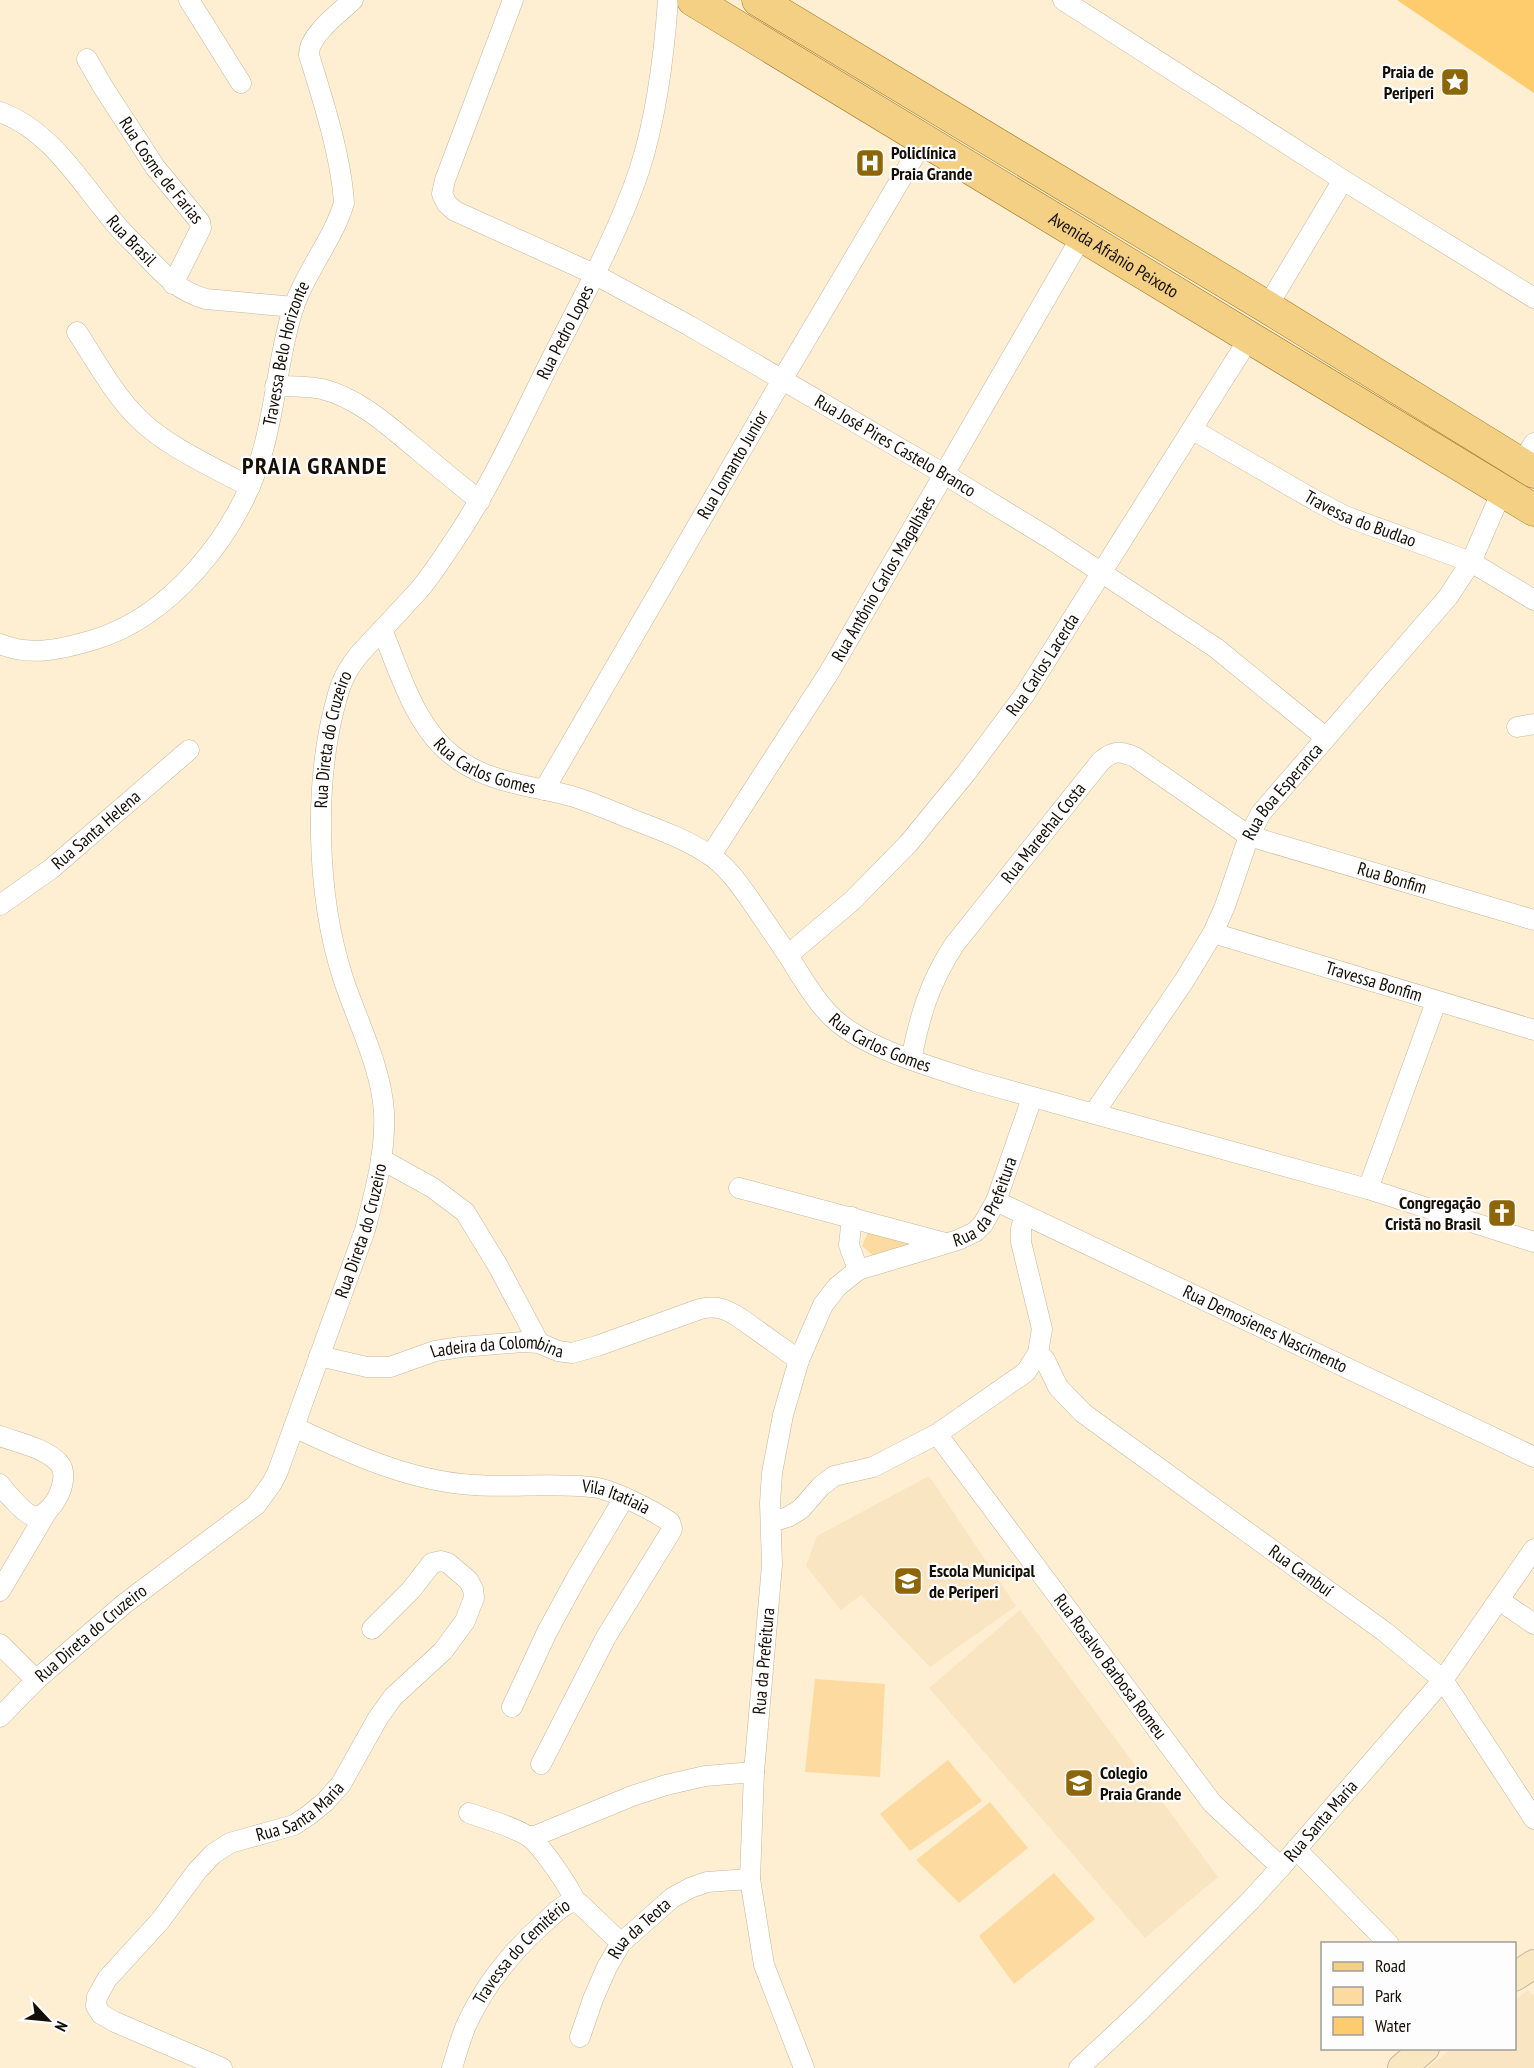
<svg xmlns="http://www.w3.org/2000/svg" width="1534" height="2068" font-family="'PT Sans Narrow',sans-serif">
	<style>
		.built { fill: #fae5c2 }
		.green { fill: #fdda9f }
		.water { fill: #fecb6d }
		.lines { fill: none; stroke-linecap: round; stroke-linejoin: round }
		.minor-casing { stroke: #c6b69b; stroke-width: 21 }
		.secondary-casing { stroke: #c6b69b; stroke-width: 30 }
		.primary-casing { stroke: #a07723; stroke-width: 33 }
		.minor { stroke: #fff; stroke-width: 20 }
		.secondary { stroke: #f9e7c2; stroke-width: 28 }
		.primary { stroke: #f4d085; stroke-width: 32 }
		.labels { text-anchor: middle; stroke-width: 4.5; stroke-linejoin: round; paint-order: stroke }
		.poi-label { font-size: 18px; font-weight: bold; fill: #140e05; stroke: #fdfdfd; text-anchor: start }
		.street-label { font-size: 18px; fill: #140e05; stroke: #fdfdfd }
		.district-label { font-size: 24px; font-weight: bold; letter-spacing: 1.5px; fill: #140e05; stroke: #fdfdfd }
	</style>
	<rect width="100%" height="100%" fill="#feeed2"/>
	<!-- built -->
	<g class="built">
		<path d="M 929,1476 L 1016,1606 L 930,1667 L 861,1595 L 841,1610 L 806,1566 L 817,1536 Z"/>
		<path d="M 1020,1610 L 1218,1877 L 1145,1938 L 929,1688 Z"/>
		<path d="M 1528,1990 L 1534,1996 L 1534,2068 L 1427,2068 L 1451,2049 L 1514,2048 L 1515,2000 Z"/>
	</g>
	<!-- green -->
	<g class="green">
		<path d="M 869,1230 L 930,1237 L 876,1258 L 862,1246 Z"/>
		<path d="M 815,1679 L 885,1684 L 880,1777 L 805,1772 Z"/>
		<path d="M 948,1760 L 982,1801 L 910,1851 L 880,1814 Z"/>
		<path d="M 990,1802 L 1028,1848 L 959,1903 L 916,1860 Z"/>
		<path d="M 1054,1873 L 1095,1919 L 1014,1984 L 979,1936 Z"/>
	</g>
	<!-- water -->
	<path class="water" d="M 1397,0 L 1534,0 L 1534,93 Z"/>
	<g class="lines">
		<!-- minor casing -->
		<g class="minor-casing">
			<g id="minor">
				<path d="M 189,0 L 241,83"/>
				<path id="s1" d="M 513,0 L 445,180 L 442,194 L 447,204 L 455,211 L 594,274 L 690,326 L 944,474 L 1049,538 L 1216,648 L 1325,737"/>
				<path d="M 1063,0 L 1343,180 L 1534,298"/>
				<path id="s2" d="M 87,59 L 103,87 L 155,167 L 200,222 L 201,228 L 173,284"/>
				<path id="s3" d="M 0,112 C 49,130 77,177 109,216 C 120,231 134,243 147,257 C 165,276 180,292 206,299 L 294,307"/>
				<path d="M 1267,307 L 1343,180"/>
				<path d="M 77,332 C 96,361 114,395 139,419 C 167,447 215,468 250,487"/>
				<path d="M 275,386 C 291,386 306,386 322,389 C 359,398 390,427 419,451 C 439,468 459,484 480,501"/>
				<path id="s4" d="M 1193,430 L 1318,502 L 1345,516 L 1471,562 L 1534,600"/>
				<path d="M 1521,464 L 1534,443"/>
				<path id="s5" d="M 382,630 C 400,672 414,725 452,755 C 486,783 530,785 571,796 C 592,802 613,812 634,820 C 660,830 685,839 708,854 C 726,865 739,884 751,901 C 763,919 777,938 789,957 C 801,976 812,996 828,1013 C 860,1048 930,1066 975,1081 L 1368,1189 L 1534,1242"/>
				<path id="s6" d="M 0,644 C 30,657 63,649 93,640 C 171,617 235,536 260,460 C 276,411 277,359 293,309 C 305,272 333,240 344,203 C 341,156 323,100 309,55 C 308,36 339,13 353,0"/>
				<path d="M 1517,727 L 1534,724"/>
				<path id="s7" d="M 544,790 L 782,380 L 924,140"/>
				<path id="s8" d="M 711,855 L 830,671 L 1082,236"/>
				<path id="s9" d="M 0,905 L 51,869 L 189,750"/>
				<path id="s10" d="M 1213,933 L 1534,1030"/>
				<path id="s11" d="M 788,955 L 853,900 L 908,844 L 966,773 L 1025,694 L 1250,337"/>
				<path id="s12" d="M 911,1060 C 920,1015 929,984 954,945 L 1101,761 C 1114,750 1119,751 1135,757 L 1249,836 L 1534,920"/>
				<path id="s13" d="M 1094,1113 L 1184,981 L 1213,933 L 1225,906 L 1249,836 L 1261,813 L 1448,597 L 1471,562 L 1502,491"/>
				<path d="M 381,1159 L 433,1188 L 465,1212 L 498,1266 L 539,1343"/>
				<path d="M 739,1188 L 945,1243"/>
				<path d="M 1368,1189 L 1436,1002"/>
				<path id="s14" d="M 996,1201 L 1534,1457"/>
				<path d="M 852,1217 L 849,1245 L 858,1270"/>
				<path id="s15" d="M 1038,1353 L 1045,1360 L 1058,1387 L 1083,1413 L 1385,1632 L 1443,1680 L 1534,1819"/>
				<path id="s16" d="M 319,1356 L 367,1367 L 390,1367 L 435,1351 L 461,1347 L 523,1342 L 539,1343 L 558,1351 L 572,1353 L 597,1346 L 700,1309 C 716,1305 726,1309 740,1318 L 799,1360"/>
				<path id="s17" d="M 294,1427 C 347,1452 403,1478 462,1484 C 505,1489 549,1482 591,1487 C 610,1488 654,1511 670,1522 L 672,1529 L 670,1533 L 606,1637 L 541,1764"/>
				<path id="s18" d="M 937,1434 L 1212,1803 L 1281,1867"/>
				<path d="M 0,1436 C 19,1443 45,1448 59,1463 C 73,1479 50,1520 33,1516 C 24,1514 5,1491 0,1484"/>
				<path d="M 771,1522 L 788,1517 L 801,1509 L 821,1486 L 834,1476 L 873,1467 L 937,1434 L 1026,1372 L 1038,1353 L 1042,1329 L 1021,1242 L 1021,1229 L 1024,1216"/>
				<path d="M 0,1591 L 48,1510"/>
				<path d="M 1499,1600 L 1534,1624"/>
				<path d="M 0,1644 L 36,1680"/>
				<path d="M 512,1707 L 547,1632 L 577,1577 L 624,1498"/>
				<path id="s19" d="M 0,1717 L 36,1680 L 124,1604 L 256,1505 L 272,1483 L 278,1471 L 365,1230 C 375,1192 386,1152 384,1112 C 381,1066 357,1021 343,978 C 316,894 313,779 338,694 C 346,665 363,650 383,629 C 395,616 407,603 419,590 C 432,575 443,557 454,541 C 489,489 515,432 543,376 C 576,309 615,242 639,171 C 657,116 664,57 668,0"/>
				<path d="M 469,1813 C 488,1820 509,1825 526,1835 C 540,1842 569,1887 576,1902"/>
				<path d="M 528,1836 L 535,1836 L 632,1796 L 666,1785 L 705,1776 L 754,1772"/>
				<path d="M 1296,1849 L 1389,1944"/>
				<path id="s20" d="M 580,2037 L 593,1999 L 607,1967 L 621,1943 L 672,1898 L 690,1888 L 707,1882 L 750,1879"/>
				<path id="s21" d="M 222,2068 L 115,2022 L 101,2014 L 96,2006 L 97,1997 L 107,1979 L 160,1921 L 197,1871 L 213,1854 L 230,1843 L 294,1825 L 309,1815 L 325,1802 L 341,1784 L 378,1718 L 393,1697 L 443,1651 L 465,1621 L 474,1598 L 473,1589 L 468,1580 L 448,1563 L 441,1561 L 432,1563 L 411,1590 L 372,1629"/>
				<path id="s22" d="M 452,2068 C 456,2055 460,2041 465,2028 C 483,1987 512,1951 546,1921 C 554,1914 564,1902 576,1902 L 580,1904 L 621,1943"/>
				<path id="s23" d="M 804,2068 L 764,1965 L 750,1879 L 754,1772 L 772,1565 L 770,1503 L 772,1473 L 783,1415 L 799,1360 L 823,1305 L 837,1287 L 858,1270 L 958,1240 L 975,1232 L 983,1224 L 996,1201 L 1032,1098"/>
				<path id="s24" d="M 1079,2068 L 1140,2011 L 1251,1900 L 1281,1867 L 1443,1680 L 1534,1549"/>
			</g>
		</g>
		<!-- secondary casing -->
		<g class="secondary-casing">
			<g id="secondary">
				<path d="M 1514,1977 L 1534,1964"/>
				<path d="M 1402,2068 L 1425,2048"/>
			</g>
		</g>
		<!-- primary casing -->
		<g class="primary-casing">
			<g id="primary">
				<path id="s25" d="M 693,0 L 1534,510"/>
				<path d="M 758,0 L 1267,307 L 1534,472"/>
			</g>
		</g>
		<!-- minor -->
		<use href="#minor" class="minor"/>
		<!-- secondary -->
		<use href="#secondary" class="secondary"/>
		<!-- primary -->
		<use href="#primary" class="primary"/>
	</g>
	<!-- icons -->
	<defs>
		<g id="sight-square" transform="scale(1.5)"><rect x="-9" y="-9" width="18" height="18" rx="4" fill="#8e660a" stroke="#fdfdfd"/><path d="M0-6L1.8-2.2L6-1.7L2.9 1.2L3.7 5.4L0 3.3L-3.7 5.4L-2.9 1.2L-6-1.7L-1.8-2.2Z" fill="#fff"/></g>
		<g id="hospital-square" transform="scale(1.5)"><rect x="-9" y="-9" width="18" height="18" rx="4" fill="#8e660a" stroke="#fdfdfd"/><path d="M-5-5h3v3.5h4V-5h3V5h-3V1.5h-4V5h-3Z" fill="#fff"/></g>
		<g id="church-square" transform="scale(1.5)"><rect x="-9" y="-9" width="18" height="18" rx="4" fill="#8e660a" stroke="#fdfdfd"/><path d="M-1.2-6h2.4v3.5h3.3v2.4h-3.3V6h-2.4V-.1h-3.3v-2.4h3.3Z" fill="#fff"/></g>
		<g id="school-square" transform="scale(1.5)"><rect x="-9" y="-9" width="18" height="18" rx="4" fill="#8e660a" stroke="#fdfdfd"/><path d="M0-5L7-2L0 1L-7-2ZM-4 1L0 2.5L4 1V4Q0 6-4 4Z" fill="#fff"/></g>
	</defs>
	<g fill-rule="evenodd">
		<use href="#sight-square" x="1455" y="82"/>
		<use href="#hospital-square" x="870" y="163"/>
		<use href="#church-square" x="1502" y="1213"/>
		<use href="#school-square" x="908" y="1581"/>
		<use href="#school-square" x="1079" y="1783"/>
	</g>
	<g class="labels">
		<!-- poi labels -->
		<g class="poi-label">
			<text x="1434" y="78" text-anchor="end">Praia de<tspan x="1434" dy="21">Periperi</tspan></text>
			<text x="891" y="159">Policlínica<tspan x="891" dy="21">Praia Grande</tspan></text>
			<text x="1481" y="1209" text-anchor="end">Congregação<tspan x="1481" dy="21">Cristã no Brasil</tspan></text>
			<text x="929" y="1577">Escola Municipal<tspan x="929" dy="21">de Periperi</tspan></text>
			<text x="1100" y="1779">Colegio<tspan x="1100" dy="21">Praia Grande</tspan></text>
		</g>
		<!-- street labels -->
		<g class="street-label">
			<text dy="6" stroke="none"><textPath href="#s2" startOffset="134">Rua Cosme de Farias</textPath></text>
			<text dy="6" stroke="none"><textPath href="#s3" startOffset="186">Rua Brasil</textPath></text>
			<text dy="6" stroke="none"><textPath href="#s25" startOffset="492">Avenida Afrânio Peixoto</textPath></text>
			<text dy="6" stroke="none"><textPath href="#s19" startOffset="1608">Rua Pedro Lopes</textPath></text>
			<text dy="6" stroke="none"><textPath href="#s6" startOffset="459">Travessa Belo Horizonte</textPath></text>
			<text dy="6" stroke="none"><textPath href="#s1" startOffset="728">Rua José Pires Castelo Branco</textPath></text>
			<text dy="6" stroke="none"><textPath href="#s7" startOffset="376">Rua Lomanto Junior</textPath></text>
			<text dy="6" stroke="none"><textPath href="#s4" startOffset="190">Travessa do Budlao</textPath></text>
			<text dy="6" stroke="none"><textPath href="#s8" startOffset="326">Rua Antônio Carlos Magalhães</textPath></text>
			<text dy="6" stroke="none"><textPath href="#s11" startOffset="388">Rua Carlos Lacerda</textPath></text>
			<text dy="6" stroke="none"><textPath href="#s19" startOffset="1132">Rua Direta do Cruzeiro</textPath></text>
			<text dy="6" stroke="none"><textPath href="#s5" startOffset="180">Rua Carlos Gomes</textPath></text>
			<text dy="6" stroke="none"><textPath href="#s13" startOffset="375">Rua Boa Esperanca</textPath></text>
			<text dy="6" stroke="none"><textPath href="#s9" startOffset="122">Rua Santa Helena</textPath></text>
			<text dy="6" stroke="none"><textPath href="#s12" startOffset="267">Rua Mareehal Costa</textPath></text>
			<text dy="6" stroke="none"><textPath href="#s12" startOffset="684">Rua Bonfim</textPath></text>
			<text dy="6" stroke="none"><textPath href="#s10" startOffset="168">Travessa Bonfim</textPath></text>
			<text dy="6" stroke="none"><textPath href="#s5" startOffset="682">Rua Carlos Gomes</textPath></text>
			<text dy="6" stroke="none"><textPath href="#s23" startOffset="984">Rua da Prefeitura</textPath></text>
			<text dy="6" stroke="none"><textPath href="#s19" startOffset="628">Rua Direta do Cruzeiro</textPath></text>
			<text dy="6" stroke="none"><textPath href="#s14" startOffset="298">Rua Demosienes Nascimento</textPath></text>
			<text dy="6" stroke="none"><textPath href="#s16" startOffset="183">Ladeira da Colombina</textPath></text>
			<text dy="6" stroke="none"><textPath href="#s17" startOffset="334">Vila Itatiaia</textPath></text>
			<text dy="6" stroke="none"><textPath href="#s15" startOffset="345">Rua Cambuí</textPath></text>
			<text dy="6" stroke="none"><textPath href="#s19" startOffset="124">Rua Direta do Cruzeiro</textPath></text>
			<text dy="6" stroke="none"><textPath href="#s23" startOffset="416">Rua da Prefeitura</textPath></text>
			<text dy="6" stroke="none"><textPath href="#s18" startOffset="290">Rua Rosalvo Barbosa Romeu</textPath></text>
			<text dy="6" stroke="none"><textPath href="#s21" startOffset="434">Rua Santa Maria</textPath></text>
			<text dy="6" stroke="none"><textPath href="#s24" startOffset="346">Rua Santa Maria</textPath></text>
			<text dy="6" stroke="none"><textPath href="#s20" startOffset="126">Rua da Teota</textPath></text>
			<text dy="6" stroke="none"><textPath href="#s22" startOffset="138">Travessa do Cemitério</textPath></text>
		</g>
		<!-- district labels -->
		<g class="district-label">
			<text x="315" y="474">PRAIA GRANDE</text>
		</g>
	</g>
	<!-- legend -->
	<rect x="1321" y="1942" width="195" height="108" fill="#fdfdfd" stroke="#a09d9a" stroke-width="1.5"/>
	<rect x="1333" y="1962" width="30" height="9" fill="#f4d085" stroke="#a09d9a" stroke-width="1.5"/>
	<text x="1375" y="1972" font-size="18" fill="#140e05">Road</text>
	<rect x="1333" y="1987" width="30" height="18" fill="#fdda9f" stroke="#a09d9a" stroke-width="1.5"/>
	<text x="1375" y="2002" font-size="18" fill="#140e05">Park</text>
	<rect x="1333" y="2017" width="30" height="18" fill="#fecb6d" stroke="#a09d9a" stroke-width="1.5"/>
	<text x="1375" y="2032" font-size="18" fill="#140e05">Water</text>
	<!-- north arrow -->
	<g transform="translate(48 2020) rotate(116)" stroke="#fdfdfd" stroke-width="4.5" paint-order="stroke">
	<path d="M0-4.5L10 22L0 15L-10 22Z" fill="#140e05"/>
	<text y="-9" font-size="16" font-weight="bold" text-anchor="middle" fill="#140e05">N</text>
	</g>
</svg>
